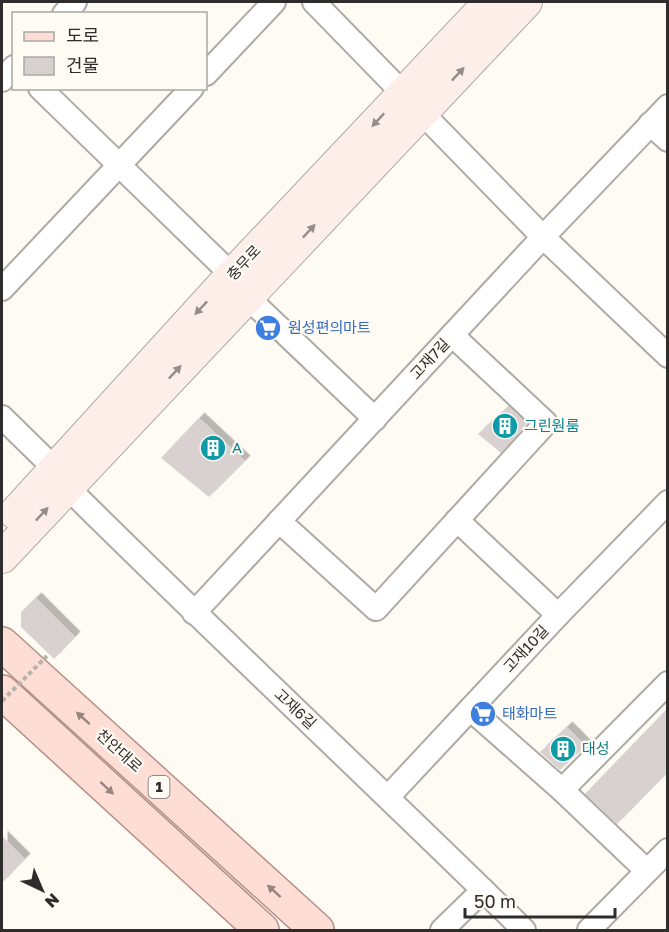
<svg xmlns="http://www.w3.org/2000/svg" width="669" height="932" font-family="'Golos Text','Noto Sans KR',sans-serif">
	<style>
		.building { fill: #d9d1d0; filter: url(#shadow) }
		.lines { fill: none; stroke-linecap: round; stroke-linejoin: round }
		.minor-casing { stroke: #aeaaa4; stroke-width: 26 }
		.secondary-casing { stroke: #aeaaa4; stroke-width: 34 }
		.primary-casing { stroke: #b59087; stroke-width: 36 }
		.minor { stroke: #fff; stroke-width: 22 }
		.secondary { stroke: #feeeea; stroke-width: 32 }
		.primary { stroke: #feddd4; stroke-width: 33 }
		.path-bridge { stroke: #b7b4af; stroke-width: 4; stroke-dasharray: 4.5 3; stroke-linecap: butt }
		.oneway { fill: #968e8a }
		.oneway2 { fill: #968580 }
		.labels { text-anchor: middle; stroke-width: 4.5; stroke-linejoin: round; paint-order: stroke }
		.shield { fill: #fefaf4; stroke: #6c6a67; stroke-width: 1.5 }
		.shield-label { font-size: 14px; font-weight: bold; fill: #2e2d2b }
		.street-label { font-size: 15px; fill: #2e2d2b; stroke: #fefaf4 }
		.shop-label { font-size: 15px; fill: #366cbe; stroke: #fefaf4; text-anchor: start }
		.culture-label { font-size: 15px; fill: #0d838f; stroke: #fefaf4; text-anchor: start }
	</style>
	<defs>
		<filter id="shadow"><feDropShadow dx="5.5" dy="-5.5" stdDeviation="0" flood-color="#0004"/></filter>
	</defs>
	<rect width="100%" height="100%" fill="#fefaf4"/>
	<!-- building -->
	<g class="building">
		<path d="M 509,406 L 526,423 L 501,453 L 478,434 Z"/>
		<path d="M 199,418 L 245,461 L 209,497 L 161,458 Z"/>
		<path d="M 36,598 L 75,637 L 54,659 L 21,627 L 21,612 Z"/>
		<path d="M 668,708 L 668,772 L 617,824 L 585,794 Z"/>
		<path d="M 567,727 L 586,746 L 560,770 L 540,752 Z"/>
		<path d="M 2,836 L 25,859 L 2,883 Z"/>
	</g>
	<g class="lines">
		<!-- minor casing -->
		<g class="minor-casing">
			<g id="minor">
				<path d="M 314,2 L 543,237 L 668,356"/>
				<path d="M 64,14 L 75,2"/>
				<path d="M 206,74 L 274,2"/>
				<path d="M 2,80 L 14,67"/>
				<path d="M 40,88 L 232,275"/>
				<path d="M 650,124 L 668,140"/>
				<path d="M 2,289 L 192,88"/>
				<path d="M 247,297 L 375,419"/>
				<path d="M 2,417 L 54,468"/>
				<path d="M 67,487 C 218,637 373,782 524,930"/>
				<path d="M 457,520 L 558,615"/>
				<path d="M 279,521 L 376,609 L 546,423 L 452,335"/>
				<path d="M 194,613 L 543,237 L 668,106"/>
				<path d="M 470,709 L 562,790 L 647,871"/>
				<path d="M 562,790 L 668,683"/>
				<path d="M 388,797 L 558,615 L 668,502"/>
				<path d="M 442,930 L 483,890"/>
				<path d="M 589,930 L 668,850"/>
			</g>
		</g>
		<!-- secondary casing -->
		<g class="secondary-casing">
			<g id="secondary">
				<path d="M 15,513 L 232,275 L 490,2"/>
				<path d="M 2,557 L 526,2"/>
			</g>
		</g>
		<!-- primary casing -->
		<g class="primary-casing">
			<g id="primary">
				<path d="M 2,644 L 317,930"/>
				<path d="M 2,692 L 262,930"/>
			</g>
		</g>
		<!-- minor -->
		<use href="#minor" class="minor"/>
		<!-- secondary -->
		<use href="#secondary" class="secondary"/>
		<!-- primary -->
		<use href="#primary" class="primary"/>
		<!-- path-bridge -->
		<path class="path-bridge" d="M 2,701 L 47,656"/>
	</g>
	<!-- one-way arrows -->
	<defs><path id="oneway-solid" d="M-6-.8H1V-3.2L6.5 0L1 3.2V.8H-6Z" transform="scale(1.5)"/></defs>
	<g class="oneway">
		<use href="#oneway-solid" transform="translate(458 74) rotate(-47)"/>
		<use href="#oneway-solid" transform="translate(378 120) rotate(133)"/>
		<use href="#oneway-solid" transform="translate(309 231) rotate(-47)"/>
		<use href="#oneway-solid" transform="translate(201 308) rotate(133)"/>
		<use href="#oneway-solid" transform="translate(175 372) rotate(-47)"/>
		<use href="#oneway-solid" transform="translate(42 514) rotate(-47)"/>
	</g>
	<g class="oneway2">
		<use href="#oneway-solid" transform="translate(83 718) rotate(-138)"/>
		<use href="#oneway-solid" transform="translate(107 788) rotate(43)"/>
		<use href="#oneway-solid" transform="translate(274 891) rotate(-138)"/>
	</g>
	<!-- icons -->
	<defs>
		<g id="supermarket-disc" transform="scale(1.35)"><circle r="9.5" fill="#3f7fe0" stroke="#fefaf4"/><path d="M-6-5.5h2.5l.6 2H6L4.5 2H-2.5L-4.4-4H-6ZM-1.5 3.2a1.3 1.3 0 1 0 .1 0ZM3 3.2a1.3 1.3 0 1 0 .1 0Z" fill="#fff"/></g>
		<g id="building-disc" transform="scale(1.35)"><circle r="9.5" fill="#0f9aa8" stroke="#fefaf4"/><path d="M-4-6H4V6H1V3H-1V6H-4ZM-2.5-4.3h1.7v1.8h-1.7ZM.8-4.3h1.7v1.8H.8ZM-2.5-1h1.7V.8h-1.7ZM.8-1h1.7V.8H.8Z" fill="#fff"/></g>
	</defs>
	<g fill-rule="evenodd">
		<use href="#supermarket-disc" x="268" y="328"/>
		<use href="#building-disc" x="505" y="426"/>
		<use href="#building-disc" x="213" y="448"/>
		<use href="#supermarket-disc" x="483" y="714"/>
		<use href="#building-disc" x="563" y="749"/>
	</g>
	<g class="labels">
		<!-- shield labels -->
		<rect class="shield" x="148.5" y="776" width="21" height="22" rx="4.5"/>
		<g class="shield-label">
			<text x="159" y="792">1</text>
		</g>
		<!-- street labels -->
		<g class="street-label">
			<text transform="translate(244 263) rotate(-47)" y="5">충무로</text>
			<text transform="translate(430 359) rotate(-47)" y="5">고재7길</text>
			<text transform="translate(526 649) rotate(-47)" y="5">고재10길</text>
			<text transform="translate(295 709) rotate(43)" y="5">고재6길</text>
			<text transform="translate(119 751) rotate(42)" y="5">천안대로</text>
		</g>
		<!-- shop labels -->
		<g class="shop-label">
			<text x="288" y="333">원성편의마트</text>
			<text x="502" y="719">태화마트</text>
		</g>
		<!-- culture labels -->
		<g class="culture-label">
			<text x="524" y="431">그린원룸</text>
			<text x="232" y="453">A</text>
			<text x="582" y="754">대성</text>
		</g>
	</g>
	<!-- border -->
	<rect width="669" height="932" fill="none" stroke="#2e2d2b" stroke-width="6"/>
	<!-- legend -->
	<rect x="12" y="12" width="195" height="78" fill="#fefaf4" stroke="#aba8a4" stroke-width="1.5"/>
	<rect x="24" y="32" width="30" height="9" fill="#feddd4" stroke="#aba8a4" stroke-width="1.5"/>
	<text x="66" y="42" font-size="18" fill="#2e2d2b">도로</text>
	<rect x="24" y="57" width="30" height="18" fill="#d9d1d0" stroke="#aba8a4" stroke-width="1.5"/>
	<text x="66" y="72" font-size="18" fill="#2e2d2b">건물</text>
	<!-- north arrow -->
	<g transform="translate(42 890) rotate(136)" stroke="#fefaf4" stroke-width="4.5" paint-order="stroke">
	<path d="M0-4.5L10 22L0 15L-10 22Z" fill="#2e2d2b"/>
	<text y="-9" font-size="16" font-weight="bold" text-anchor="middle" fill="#2e2d2b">N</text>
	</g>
	<!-- scale -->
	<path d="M465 908v9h150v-9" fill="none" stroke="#2e2d2b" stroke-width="3"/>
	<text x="474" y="908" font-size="18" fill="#2e2d2b" stroke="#fefaf4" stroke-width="4.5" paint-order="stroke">50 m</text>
</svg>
